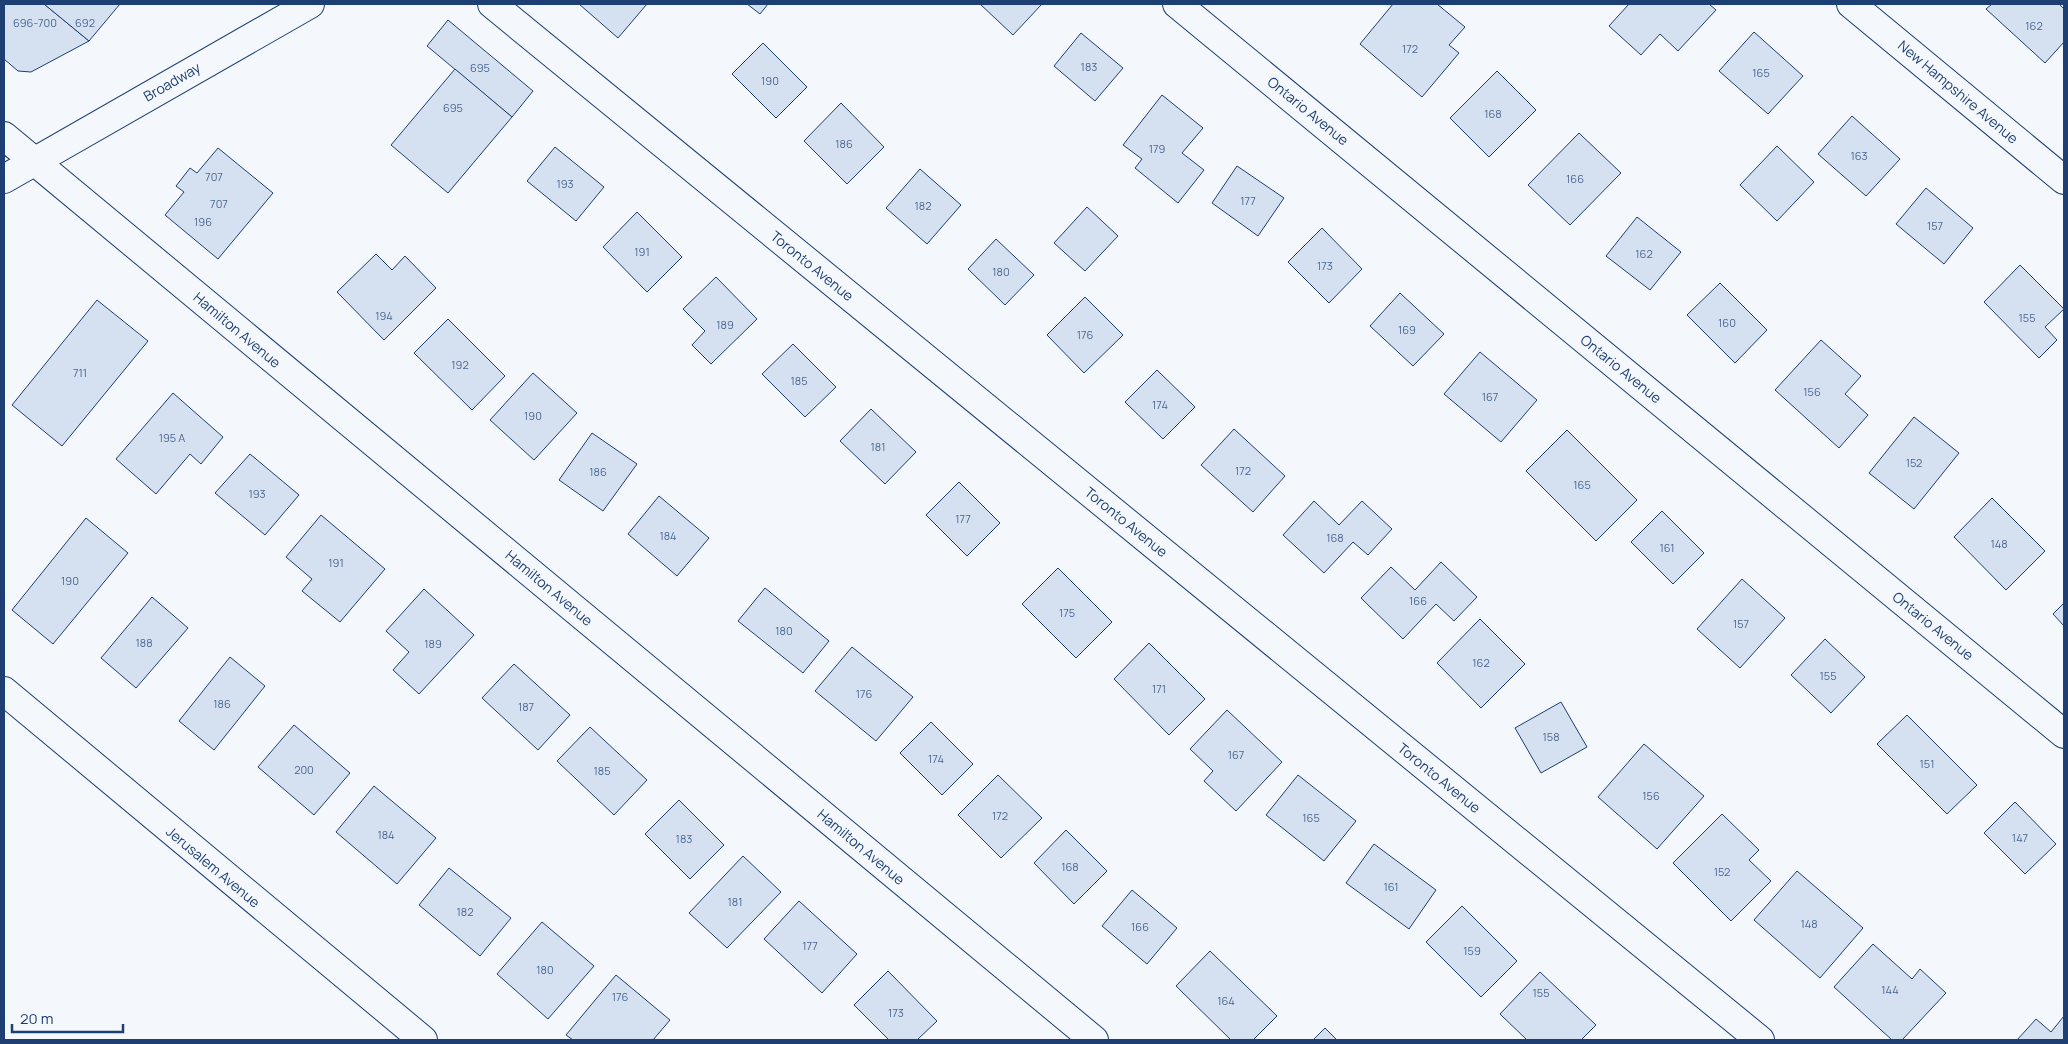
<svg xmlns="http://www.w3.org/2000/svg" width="2068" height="1044" font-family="Manrope,sans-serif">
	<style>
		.building { fill: #d5e0f0; stroke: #1d3f73 }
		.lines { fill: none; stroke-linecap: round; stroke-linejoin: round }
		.street-casing { stroke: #1d3f73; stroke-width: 30 }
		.secondary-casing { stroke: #1d3f73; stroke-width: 30 }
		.street { stroke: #f4f7fb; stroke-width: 28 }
		.secondary { stroke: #f4f7fb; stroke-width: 28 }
		.labels { text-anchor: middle; stroke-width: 4; stroke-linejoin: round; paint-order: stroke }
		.number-label { font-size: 11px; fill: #4b6792 }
		.street-label { font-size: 14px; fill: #1d3f73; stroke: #f4f7fb }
	</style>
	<rect width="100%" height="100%" fill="#f4f7fb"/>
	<!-- building -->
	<g class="building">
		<path d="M 4,4 L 44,4 L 89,41 L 31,72 L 18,71 L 4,59 Z"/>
		<path d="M 44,4 L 120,4 L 89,41 Z"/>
		<path d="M 579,4 L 647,4 L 618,38 Z"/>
		<path d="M 747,4 L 768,4 L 760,14 Z"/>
		<path d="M 980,4 L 1042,4 L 1013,35 Z"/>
		<path d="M 1393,4 L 1437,4 L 1465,27 L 1449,45 L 1459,53 L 1422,97 L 1360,44 Z"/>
		<path d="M 1629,4 L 1709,4 L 1716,10 L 1678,51 L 1660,34 L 1641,55 L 1609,26 Z"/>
		<path d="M 1992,4 L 2059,4 L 2064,9 L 2064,42 L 2045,63 L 1986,9 Z"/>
		<path d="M 448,20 L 533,91 L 512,117 L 427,46 Z"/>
		<path d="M 1754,32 L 1803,76 L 1768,114 L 1719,71 Z"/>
		<path d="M 1081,33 L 1123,68 L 1095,101 L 1054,66 Z"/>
		<path d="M 763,43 L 807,87 L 776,118 L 732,74 Z"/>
		<path d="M 455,69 L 512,117 L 448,193 L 391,145 Z"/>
		<path d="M 1497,71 L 1536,110 L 1489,157 L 1450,118 Z"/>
		<path d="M 1162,95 L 1203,128 L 1182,153 L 1204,170 L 1178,203 L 1135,168 L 1142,159 L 1123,145 Z"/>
		<path d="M 841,103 L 884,147 L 847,184 L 804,141 Z"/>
		<path d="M 1852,116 L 1900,159 L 1866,196 L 1818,154 Z"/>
		<path d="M 1579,133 L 1621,173 L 1570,225 L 1528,185 Z"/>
		<path d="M 1777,146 L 1814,182 L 1777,221 L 1740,185 Z"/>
		<path d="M 555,147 L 604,187 L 576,221 L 527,181 Z"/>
		<path d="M 218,148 L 273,193 L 218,259 L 165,215 L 184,192 L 176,186 L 190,168 L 197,173 Z"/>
		<path d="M 1237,166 L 1284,198 L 1258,236 L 1212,203 Z"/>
		<path d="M 920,169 L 961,205 L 927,244 L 886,208 Z"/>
		<path d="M 1926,188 L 1973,228 L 1944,264 L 1896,224 Z"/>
		<path d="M 1087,207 L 1118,236 L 1085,271 L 1054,243 Z"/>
		<path d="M 637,212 L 682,257 L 647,292 L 603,247 Z"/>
		<path d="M 1637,217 L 1681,252 L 1650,290 L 1606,256 Z"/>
		<path d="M 1322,228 L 1362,269 L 1329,303 L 1288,262 Z"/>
		<path d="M 996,239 L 1034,275 L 1005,305 L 968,269 Z"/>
		<path d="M 376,254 L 392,270 L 405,256 L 436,288 L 384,340 L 337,292 Z"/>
		<path d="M 2020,265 L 2064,309 L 2045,327 L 2057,340 L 2039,358 L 1984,302 Z"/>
		<path d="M 716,277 L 757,319 L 711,364 L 692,345 L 705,331 L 683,309 Z"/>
		<path d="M 1720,283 L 1767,330 L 1735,363 L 1687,315 Z"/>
		<path d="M 1400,293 L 1444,334 L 1413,366 L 1370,326 Z"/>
		<path d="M 1085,297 L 1123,335 L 1084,373 L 1047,335 Z"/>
		<path d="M 97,300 L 148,341 L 62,446 L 12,405 Z"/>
		<path d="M 448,319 L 505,376 L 472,410 L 414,353 Z"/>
		<path d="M 1821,340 L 1861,376 L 1845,394 L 1868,415 L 1839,448 L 1775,390 Z"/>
		<path d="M 793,344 L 836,387 L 805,417 L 762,374 Z"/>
		<path d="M 1480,352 L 1537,400 L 1501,442 L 1444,394 Z"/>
		<path d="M 1157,370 L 1195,407 L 1163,439 L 1125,402 Z"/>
		<path d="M 533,373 L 577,413 L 534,460 L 490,420 Z"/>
		<path d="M 173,393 L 223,437 L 201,464 L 190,454 L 156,494 L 116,459 Z"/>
		<path d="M 871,409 L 916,452 L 885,484 L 840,441 Z"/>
		<path d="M 1914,417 L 1959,453 L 1914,509 L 1869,473 Z"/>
		<path d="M 1234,429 L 1285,476 L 1253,512 L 1201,465 Z"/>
		<path d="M 1567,430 L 1637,500 L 1596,541 L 1526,471 Z"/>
		<path d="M 592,433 L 637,464 L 603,511 L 559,480 Z"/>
		<path d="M 250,454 L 299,495 L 265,535 L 215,493 Z"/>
		<path d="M 959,482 L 1000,523 L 967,556 L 926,515 Z"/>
		<path d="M 659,496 L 709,538 L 677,576 L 628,534 Z"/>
		<path d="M 1992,498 L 2045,551 L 2006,590 L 1954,537 Z"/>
		<path d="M 1314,501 L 1339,525 L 1362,501 L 1392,529 L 1368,555 L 1353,542 L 1324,573 L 1283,535 Z"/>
		<path d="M 1662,511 L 1704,553 L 1673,584 L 1631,542 Z"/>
		<path d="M 321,515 L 385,569 L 340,622 L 302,591 L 312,579 L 286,557 Z"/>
		<path d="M 86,518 L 128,553 L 53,644 L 12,610 Z"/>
		<path d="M 1441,562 L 1477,597 L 1454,621 L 1436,604 L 1403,639 L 1361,598 L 1391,567 L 1415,590 Z"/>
		<path d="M 1058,568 L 1112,622 L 1076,658 L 1022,604 Z"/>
		<path d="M 1742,579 L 1785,618 L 1740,668 L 1697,629 Z"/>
		<path d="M 765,588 L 829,641 L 803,673 L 738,621 Z"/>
		<path d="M 424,589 L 474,635 L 419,694 L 393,670 L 409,652 L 386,631 Z"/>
		<path d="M 152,597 L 188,628 L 136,688 L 101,658 Z"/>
		<path d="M 2064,603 L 2064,626 L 2053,614 Z"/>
		<path d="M 1480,619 L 1525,664 L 1481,708 L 1437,663 Z"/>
		<path d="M 1825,639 L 1865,677 L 1831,713 L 1791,675 Z"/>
		<path d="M 1149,643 L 1205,699 L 1169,735 L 1114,679 Z"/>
		<path d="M 852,647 L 913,697 L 876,741 L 815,691 Z"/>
		<path d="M 230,657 L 265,686 L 214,750 L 179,721 Z"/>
		<path d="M 514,664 L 570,715 L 538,750 L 482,698 Z"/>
		<path d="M 1561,702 L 1587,747 L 1541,773 L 1515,728 Z"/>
		<path d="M 1227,710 L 1282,762 L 1236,811 L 1204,781 L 1213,771 L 1190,749 Z"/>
		<path d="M 1907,715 L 1977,785 L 1947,814 L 1877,744 Z"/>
		<path d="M 931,722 L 973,764 L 942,795 L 900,753 Z"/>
		<path d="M 294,725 L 350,773 L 314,815 L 258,767 Z"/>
		<path d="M 590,727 L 647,780 L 614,815 L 557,761 Z"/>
		<path d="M 1644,744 L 1704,796 L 1657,849 L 1598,797 Z"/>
		<path d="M 998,775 L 1042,818 L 1001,858 L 958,815 Z"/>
		<path d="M 1298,775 L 1356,821 L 1324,861 L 1266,815 Z"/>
		<path d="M 374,786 L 436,838 L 397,884 L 336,832 Z"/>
		<path d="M 679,800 L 724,845 L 690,879 L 645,834 Z"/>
		<path d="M 2015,802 L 2056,844 L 2025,874 L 1984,833 Z"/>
		<path d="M 1722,814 L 1759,850 L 1749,860 L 1771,881 L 1731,921 L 1673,863 Z"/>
		<path d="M 1066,830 L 1107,871 L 1074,904 L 1034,863 Z"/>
		<path d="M 1374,844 L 1436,890 L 1409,929 L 1346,883 Z"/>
		<path d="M 743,856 L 781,892 L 727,948 L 689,913 Z"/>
		<path d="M 449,868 L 511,918 L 480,956 L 419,905 Z"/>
		<path d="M 1797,871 L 1863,928 L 1820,978 L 1754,920 Z"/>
		<path d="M 1132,890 L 1177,928 L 1147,964 L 1102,926 Z"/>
		<path d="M 799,901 L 857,954 L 822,993 L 764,939 Z"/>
		<path d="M 1462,906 L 1517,961 L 1481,997 L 1426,942 Z"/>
		<path d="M 542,922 L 594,966 L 548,1019 L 497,974 Z"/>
		<path d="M 1873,944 L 1912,979 L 1920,969 L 1946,993 L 1902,1040 L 1892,1040 L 1834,987 Z"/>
		<path d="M 1210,951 L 1277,1016 L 1253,1040 L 1231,1040 L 1176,986 Z"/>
		<path d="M 888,971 L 937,1021 L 917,1040 L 889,1040 L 854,1005 Z"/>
		<path d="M 1540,972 L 1596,1025 L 1581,1040 L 1527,1040 L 1500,1014 Z"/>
		<path d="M 616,975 L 670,1020 L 653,1040 L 573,1040 L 566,1035 Z"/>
		<path d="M 2064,1016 L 2064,1040 L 2017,1040 L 2036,1019 L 2051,1032 Z"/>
		<path d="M 1325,1028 L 1337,1040 L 1313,1040 Z"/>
	</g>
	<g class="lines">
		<!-- street casing -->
		<g class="street-casing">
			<g id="street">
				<path d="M 492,4 L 1760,1040"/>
				<path d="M 1177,4 L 2064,734"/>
				<path d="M 1851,4 L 2064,180"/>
				<path d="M 4,136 L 1094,1040"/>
			</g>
		</g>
		<!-- secondary casing -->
		<g class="secondary-casing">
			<g id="secondary">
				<path d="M 4,179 L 310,4"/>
				<path d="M 4,691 L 423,1040"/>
			</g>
		</g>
		<!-- street -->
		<use href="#street" class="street"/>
		<!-- secondary -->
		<use href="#secondary" class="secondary"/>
	</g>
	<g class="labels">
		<!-- number labels -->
		<g class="number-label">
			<text x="35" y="27">696-700</text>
			<text x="85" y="27">692</text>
			<text x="2034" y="30">162</text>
			<text x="1410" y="53">172</text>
			<text x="1089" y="71">183</text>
			<text x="480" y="72">695</text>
			<text x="1761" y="77">165</text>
			<text x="770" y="85">190</text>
			<text x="453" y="112">695</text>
			<text x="1493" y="118">168</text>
			<text x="844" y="148">186</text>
			<text x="1157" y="153">179</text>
			<text x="1859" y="160">163</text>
			<text x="214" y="181">707</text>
			<text x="1575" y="183">166</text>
			<text x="565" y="188">193</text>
			<text x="1248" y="205">177</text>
			<text x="219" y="208">707</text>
			<text x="923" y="210">182</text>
			<text x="203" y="226">196</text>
			<text x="1935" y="230">157</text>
			<text x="642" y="256">191</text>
			<text x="1644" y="258">162</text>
			<text x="1325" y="270">173</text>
			<text x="1001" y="276">180</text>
			<text x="384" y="320">194</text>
			<text x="2027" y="322">155</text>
			<text x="1727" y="327">160</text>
			<text x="725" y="329">189</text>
			<text x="1407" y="334">169</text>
			<text x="1085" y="339">176</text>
			<text x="460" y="369">192</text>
			<text x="80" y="377">711</text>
			<text x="799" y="385">185</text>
			<text x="1812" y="396">156</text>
			<text x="1490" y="401">167</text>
			<text x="1160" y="409">174</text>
			<text x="533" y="420">190</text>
			<text x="172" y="442">195 A</text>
			<text x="878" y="451">181</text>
			<text x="1914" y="467">152</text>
			<text x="1243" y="475">172</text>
			<text x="598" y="476">186</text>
			<text x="1582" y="489">165</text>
			<text x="257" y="498">193</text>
			<text x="963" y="523">177</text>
			<text x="668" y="540">184</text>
			<text x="1335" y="542">168</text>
			<text x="1999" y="548">148</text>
			<text x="1667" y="552">161</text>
			<text x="336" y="567">191</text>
			<text x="70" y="585">190</text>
			<text x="1418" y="605">166</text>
			<text x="1067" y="617">175</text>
			<text x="1741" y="628">157</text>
			<text x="784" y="635">180</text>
			<text x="144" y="647">188</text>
			<text x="433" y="648">189</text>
			<text x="1481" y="667">162</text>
			<text x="1828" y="680">155</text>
			<text x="1159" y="693">171</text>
			<text x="864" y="698">176</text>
			<text x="222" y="708">186</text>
			<text x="526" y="711">187</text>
			<text x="1551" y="741">158</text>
			<text x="1236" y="759">167</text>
			<text x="936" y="763">174</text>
			<text x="1927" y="768">151</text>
			<text x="304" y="774">200</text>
			<text x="602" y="775">185</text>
			<text x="1651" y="800">156</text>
			<text x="1000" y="820">172</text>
			<text x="1311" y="822">165</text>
			<text x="386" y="839">184</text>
			<text x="2020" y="842">147</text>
			<text x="684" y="843">183</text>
			<text x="1070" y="871">168</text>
			<text x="1722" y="876">152</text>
			<text x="1391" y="891">161</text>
			<text x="735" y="906">181</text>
			<text x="465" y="916">182</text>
			<text x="1809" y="928">148</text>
			<text x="1140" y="931">166</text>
			<text x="810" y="950">177</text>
			<text x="1472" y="955">159</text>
			<text x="545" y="974">180</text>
			<text x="1890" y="994">144</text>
			<text x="1541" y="997">155</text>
			<text x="620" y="1001">176</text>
			<text x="1226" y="1005">164</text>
			<text x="896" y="1017">173</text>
		</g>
		<!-- street labels -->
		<g class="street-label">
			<text transform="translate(172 82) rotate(-30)" y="5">Broadway</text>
			<text transform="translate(1958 92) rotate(40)" y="5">New Hampshire Avenue</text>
			<text transform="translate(1308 111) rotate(39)" y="5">Ontario Avenue</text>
			<text transform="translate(812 266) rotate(39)" y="5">Toronto Avenue</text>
			<text transform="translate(237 330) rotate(40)" y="5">Hamilton Avenue</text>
			<text transform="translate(1621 369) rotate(39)" y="5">Ontario Avenue</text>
			<text transform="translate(1126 522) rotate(39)" y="5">Toronto Avenue</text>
			<text transform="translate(549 588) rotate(40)" y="5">Hamilton Avenue</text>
			<text transform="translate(1933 626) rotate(39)" y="5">Ontario Avenue</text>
			<text transform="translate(1439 778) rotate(39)" y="5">Toronto Avenue</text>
			<text transform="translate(861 847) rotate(40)" y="5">Hamilton Avenue</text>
			<text transform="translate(213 867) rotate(40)" y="5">Jerusalem Avenue</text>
		</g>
	</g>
	<!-- border -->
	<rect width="2068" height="1044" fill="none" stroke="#1d3f73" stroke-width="10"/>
	<!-- scale -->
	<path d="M12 1024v8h111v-8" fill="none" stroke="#1d3f73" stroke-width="2.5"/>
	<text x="20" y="1024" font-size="15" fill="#1d3f73" stroke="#f4f7fb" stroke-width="4" paint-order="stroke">20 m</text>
</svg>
